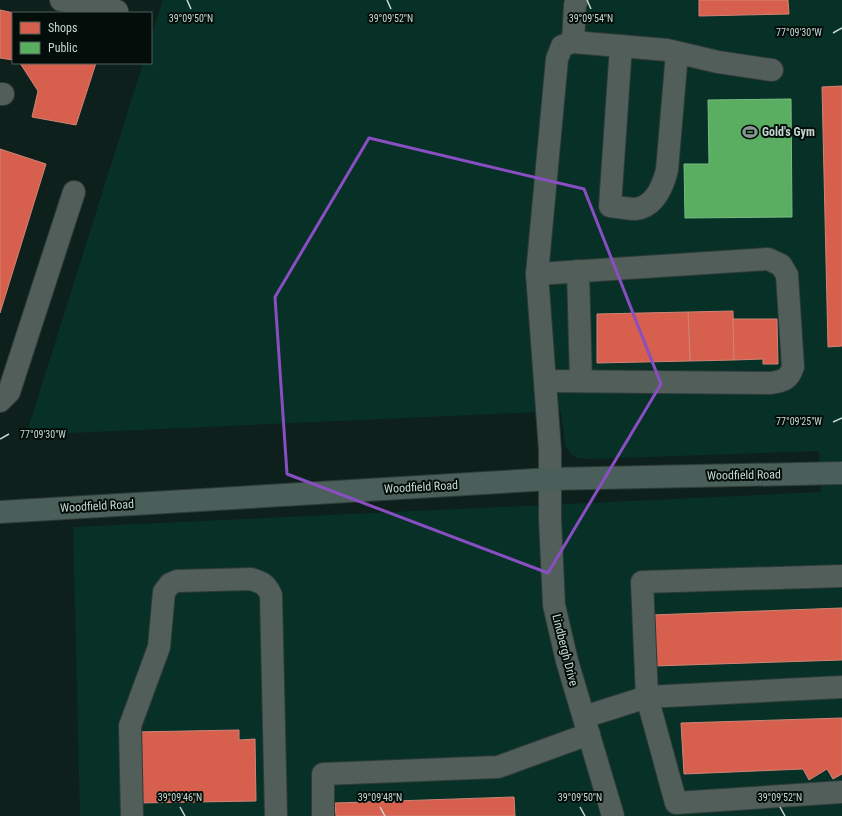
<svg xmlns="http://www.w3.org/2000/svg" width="842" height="816" font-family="'Roboto Condensed',sans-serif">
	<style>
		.built { fill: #073027 }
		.shops { fill: #d6604d; stroke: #d18475 }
		.public { fill: #5aae61; stroke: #7aba83 }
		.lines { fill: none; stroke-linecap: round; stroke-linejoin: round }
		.minor-casing { stroke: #2f3b37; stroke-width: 24 }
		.major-casing { stroke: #2f3b37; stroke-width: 24 }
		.minor { stroke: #515e5a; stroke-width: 22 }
		.major { stroke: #4a5f59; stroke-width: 22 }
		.marked { fill: none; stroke: #8a4ec3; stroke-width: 3; stroke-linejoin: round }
		.ticks { fill: none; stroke: #c6d7d1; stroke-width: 1.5 }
		.labels { text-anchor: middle; stroke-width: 4; stroke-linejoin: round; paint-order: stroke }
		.poi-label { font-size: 12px; font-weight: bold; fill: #c6d7d1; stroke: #030e0a; text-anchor: start }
		.street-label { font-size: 12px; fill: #c6d7d1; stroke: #030e0a }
		.ticks-label { font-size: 10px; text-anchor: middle; fill: #c6d7d1; stroke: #030e0a; stroke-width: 4; stroke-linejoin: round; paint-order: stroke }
	</style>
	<rect width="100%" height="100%" fill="#0e201c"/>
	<!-- built -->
	<path class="built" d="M 163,0 L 842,0 L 842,816 L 80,816 L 73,527 L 821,492 L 819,451 L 589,459 L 578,458 L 572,455 L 565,445 L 561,411 L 26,435 L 143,63 L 151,63 L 151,37 Z"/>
	<!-- shops -->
	<g class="shops">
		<path d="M 699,0 L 788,0 L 789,14 L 699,16 Z"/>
		<path d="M 0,10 L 14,13 L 13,60 L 0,58 Z"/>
		<path d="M 20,63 L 96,63 L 76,125 L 32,117 L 38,91 Z"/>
		<path d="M 842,86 L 842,346 L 828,347 L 822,87 Z"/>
		<path d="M 0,149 L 46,164 L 0,313 Z"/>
		<path d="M 733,311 L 734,360 L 690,361 L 688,312 Z"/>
		<path d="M 688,312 L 690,361 L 597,363 L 597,314 Z"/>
		<path d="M 733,319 L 777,319 L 778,364 L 763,364 L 763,359 L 734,360 Z"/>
		<path d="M 842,608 L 842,660 L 654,666 L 651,615 Z"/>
		<path d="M 842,718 L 842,774 L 833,779 L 827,769 L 809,780 L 803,769 L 684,774 L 681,723 Z"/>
		<path d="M 239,730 L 239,740 L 255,739 L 256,801 L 136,803 L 135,732 Z"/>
		<path d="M 514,797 L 515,816 L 336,816 L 335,803 Z"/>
	</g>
	<!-- public -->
	<path class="public" d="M 791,99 L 792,217 L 685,218 L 684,164 L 709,164 L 708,100 Z"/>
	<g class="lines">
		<!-- minor casing -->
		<g class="minor-casing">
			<g id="minor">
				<path d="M 61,0 L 117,11"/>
				<path d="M 573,42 L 575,5 L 577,0"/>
				<path d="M 621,46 L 610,206 C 618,207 627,209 635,209 C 655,207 663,186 667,170 L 677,53"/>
				<path d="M 0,94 L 3,94"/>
				<path d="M 578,271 L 581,381"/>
				<path d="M 537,274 L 768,259 L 781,265 L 787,275 L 793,367 C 789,379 784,381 771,383 L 546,381"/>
				<path d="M 0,401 L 9,392 L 74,192"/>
				<path d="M 842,576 L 642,582 L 647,697 L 676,803 L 842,792"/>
				<path d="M 584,717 L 647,697 L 842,687"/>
				<path d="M 132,816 L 130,726 L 159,647 L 164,592 L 170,584 L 177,581 L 251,579 C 263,583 266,584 271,595 L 276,816"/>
				<path d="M 323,816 L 323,774 L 498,767 L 589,734"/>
				<path d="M 613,816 L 567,661 L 554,605 L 550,519 L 550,450 L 537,274 L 557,59 L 562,46 L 573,42 L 667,50 L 718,62 L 772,70"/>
			</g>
		</g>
		<!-- major casing -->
		<g class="major-casing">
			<path id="major" d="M 0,512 L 551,479 L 842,473"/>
		</g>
		<!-- minor -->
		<use href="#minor" class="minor"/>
		<!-- major -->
		<use href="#major" class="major"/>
	</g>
	<!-- marked area -->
	<path class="marked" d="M 369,138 L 584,189 L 661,384 L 548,573 L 287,474 L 275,297 Z"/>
	<!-- ticks -->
	<path class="ticks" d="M 187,0 L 191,9M 387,0 L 391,9M 587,0 L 591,9M 833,33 L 842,28M 833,422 L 842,418M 0,439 L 9,434M 180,807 L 185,816M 380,807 L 385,816M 580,807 L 585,816M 780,807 L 785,816"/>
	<!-- icons -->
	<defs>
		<g id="stadium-bare" transform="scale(1.2)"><path d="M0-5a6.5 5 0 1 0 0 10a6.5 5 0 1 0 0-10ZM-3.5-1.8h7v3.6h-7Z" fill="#869792" stroke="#030e0a" stroke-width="2.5" paint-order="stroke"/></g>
	</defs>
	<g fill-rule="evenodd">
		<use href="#stadium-bare" x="750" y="132"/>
	</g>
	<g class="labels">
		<!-- poi labels -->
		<g class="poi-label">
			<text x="762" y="136">Gold's Gym</text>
		</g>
		<!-- street labels -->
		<g class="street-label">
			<text transform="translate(744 475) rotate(-1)" y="4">Woodfield Road</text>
			<text transform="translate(421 487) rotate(-3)" y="4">Woodfield Road</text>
			<text transform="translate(97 506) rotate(-3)" y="4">Woodfield Road</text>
			<text transform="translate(565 650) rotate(76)" y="4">Lindbergh Drive</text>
		</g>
	</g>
	<g class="ticks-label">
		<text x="191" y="22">39°09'50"N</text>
		<text x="391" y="22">39°09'52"N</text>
		<text x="591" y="22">39°09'54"N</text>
		<text x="799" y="36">77°09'30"W</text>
		<text x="799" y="425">77°09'25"W</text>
		<text x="43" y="438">77°09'30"W</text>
		<text x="180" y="801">39°09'46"N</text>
		<text x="380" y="801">39°09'48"N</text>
		<text x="580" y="801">39°09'50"N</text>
		<text x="780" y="801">39°09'52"N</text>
	</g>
	<!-- legend -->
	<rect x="12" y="12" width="140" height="52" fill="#030e0a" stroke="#515e5a"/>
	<rect x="20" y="22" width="20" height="12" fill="#d6604d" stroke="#515e5a"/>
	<text x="48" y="32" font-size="12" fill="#c6d7d1">Shops</text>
	<rect x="20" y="42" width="20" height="12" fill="#5aae61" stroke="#515e5a"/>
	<text x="48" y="52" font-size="12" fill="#c6d7d1">Public</text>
</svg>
